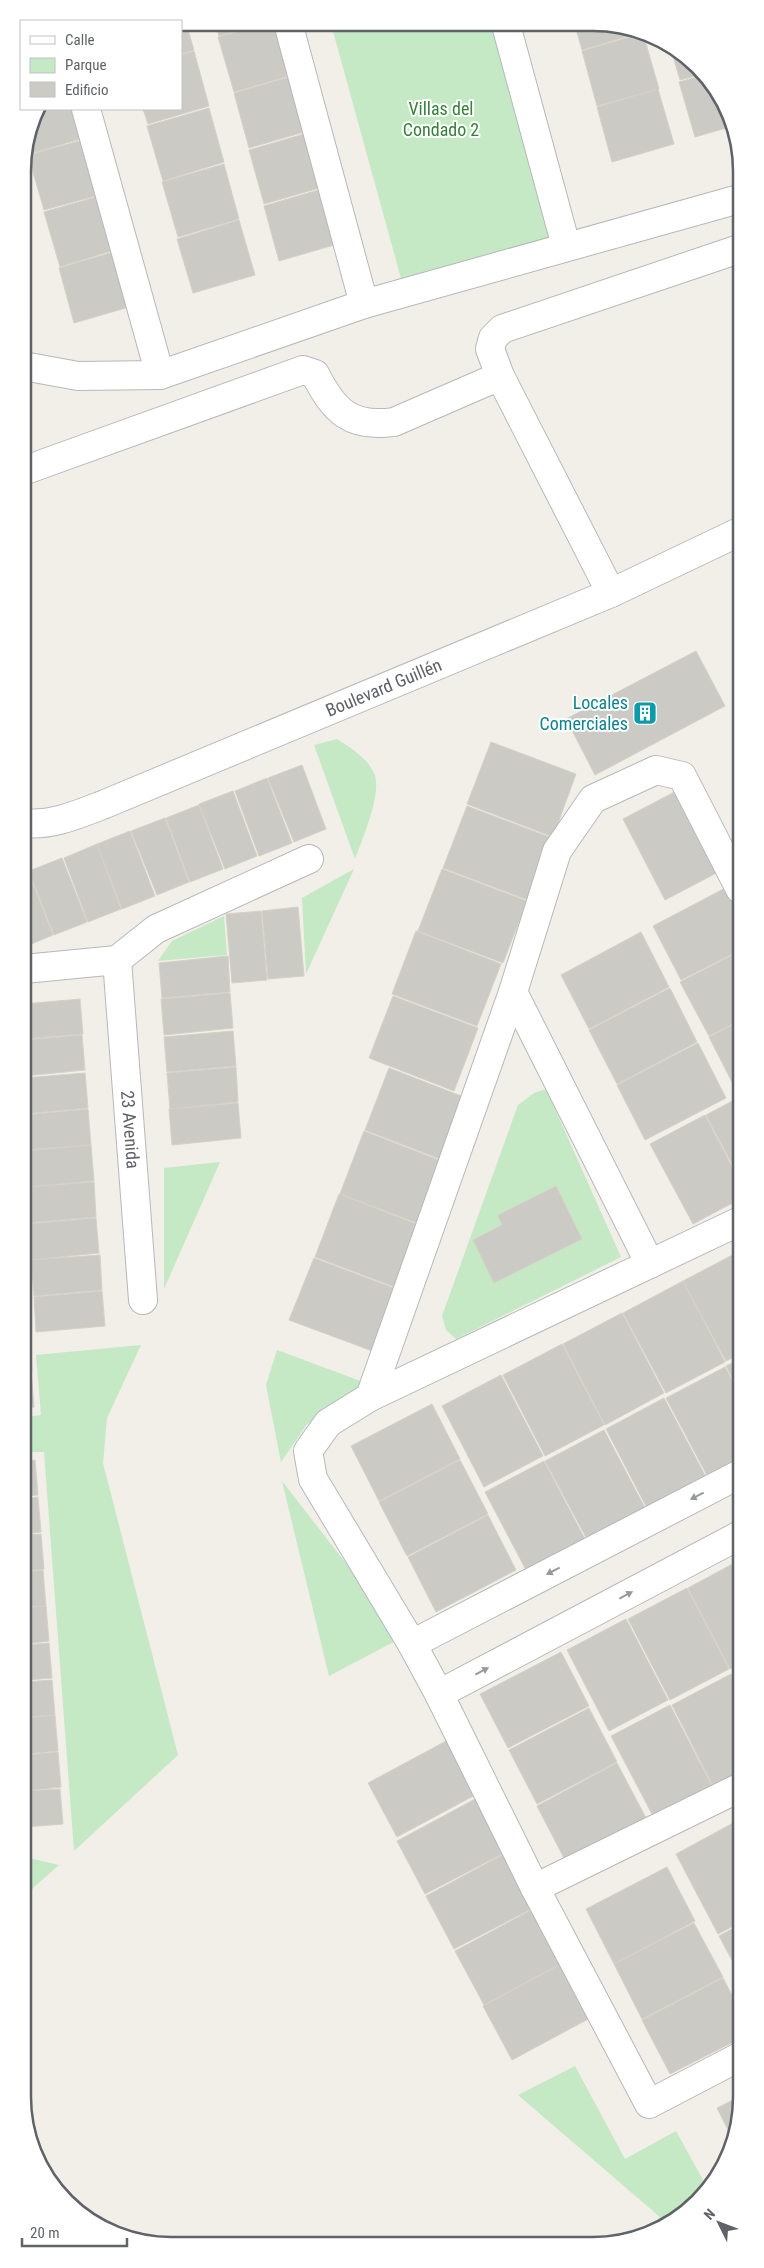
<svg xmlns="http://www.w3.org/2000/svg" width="764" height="2268" font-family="'Roboto Condensed',sans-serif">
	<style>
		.green { fill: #c5e8c5 }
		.building { fill: #cccac5; stroke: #d6d1c6 }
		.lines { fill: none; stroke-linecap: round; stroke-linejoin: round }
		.minor-casing { stroke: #b5b8bc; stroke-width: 30 }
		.secondary-casing { stroke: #b6babf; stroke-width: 30 }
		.minor { stroke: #fff; stroke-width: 28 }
		.secondary { stroke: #fff; stroke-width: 28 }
		.oneway { fill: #979a9d }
		.labels { text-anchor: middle; stroke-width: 4; stroke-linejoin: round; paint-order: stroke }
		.park-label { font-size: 18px; fill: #348238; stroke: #fff }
		.street-label { font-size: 18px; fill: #5f6368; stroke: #fff }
		.culture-label { font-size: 18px; fill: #0d838f; stroke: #fff; text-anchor: end }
		.rim { fill: none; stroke: #5f6368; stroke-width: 2.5 }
	</style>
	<rect width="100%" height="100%" fill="#f1efe8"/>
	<!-- green -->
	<g class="green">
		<path d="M 331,24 L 499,25 L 557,239 L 402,282 Z"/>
		<path d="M 337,739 C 351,748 367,758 374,773 C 383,792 362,840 355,859 L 314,745 Z"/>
		<path d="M 354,869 L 306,974 L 302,898 Z"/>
		<path d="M 224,916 L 227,955 L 158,961 L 172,941 Z"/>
		<path d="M 546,1089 L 621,1257 L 456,1339 L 446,1330 L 442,1316 L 518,1105 L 534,1093 Z"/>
		<path d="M 220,1162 L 164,1289 L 164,1168 Z"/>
		<path d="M 141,1345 L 107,1418 L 103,1463 L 178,1755 L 74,1851 L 44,1452 L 25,1452 L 24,1417 L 41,1415 L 36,1355 Z"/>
		<path d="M 277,1350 L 366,1383 L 329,1416 L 307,1424 L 281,1462 L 266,1385 Z"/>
		<path d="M 282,1481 L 403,1637 L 329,1676 Z"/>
		<path d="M 25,1857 L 59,1865 L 33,1888 L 25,1905 Z"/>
		<path d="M 575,2066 L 625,2159 L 676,2131 L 708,2189 L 705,2195 L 668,2224 L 518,2095 Z"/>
	</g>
	<!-- building -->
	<g class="building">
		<path d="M 181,23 L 186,23 L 194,50 L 181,54 Z"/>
		<path d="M 215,23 L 262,23 L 219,36 Z"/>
		<path d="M 266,23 L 281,23 L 296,74 L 234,92 L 218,37 Z"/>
		<path d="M 575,25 L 622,25 L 642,32 L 582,50 Z"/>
		<path d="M 643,33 L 659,89 L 597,106 L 582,51 Z"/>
		<path d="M 670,46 L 698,66 L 703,74 L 680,80 Z"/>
		<path d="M 194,51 L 209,106 L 148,124 L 143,109 L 181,109 L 181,55 Z"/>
		<path d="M 296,75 L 311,130 L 249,148 L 234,93 Z"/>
		<path d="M 704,75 L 722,97 L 733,126 L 695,137 L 679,82 Z"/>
		<path d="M 658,89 L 674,144 L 612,162 L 597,107 Z"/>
		<path d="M 209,108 L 224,162 L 163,181 L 147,126 Z"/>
		<path d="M 37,109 L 83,109 L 91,136 L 29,154 L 27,146 Z"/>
		<path d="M 311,132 L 326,186 L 264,204 L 249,150 Z"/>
		<path d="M 90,138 L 106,193 L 44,210 L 28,155 Z"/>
		<path d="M 224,164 L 239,219 L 178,237 L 162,182 Z"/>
		<path d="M 325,188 L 341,243 L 279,261 L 264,206 Z"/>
		<path d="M 106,194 L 121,248 L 60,267 L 44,212 Z"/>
		<path d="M 239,220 L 255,275 L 193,293 L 177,239 Z"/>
		<path d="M 23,248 L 31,277 L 23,280 Z"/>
		<path d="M 120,250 L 136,305 L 74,323 L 59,268 Z"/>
		<path d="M 696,651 L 725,706 L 595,775 L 566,719 Z"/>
		<path d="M 491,742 L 576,774 L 553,837 L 467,804 Z"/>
		<path d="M 302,765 L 326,829 L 294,842 L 268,778 Z"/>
		<path d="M 267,778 L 292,843 L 259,856 L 235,791 Z"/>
		<path d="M 682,788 L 724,869 L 665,900 L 623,819 Z"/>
		<path d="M 233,791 L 257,856 L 225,869 L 199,804 Z"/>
		<path d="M 199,805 L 223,869 L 190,882 L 166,818 Z"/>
		<path d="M 467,806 L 552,838 L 528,900 L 443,868 Z"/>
		<path d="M 165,818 L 189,882 L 157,895 L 131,831 Z"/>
		<path d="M 130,831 L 155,896 L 122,909 L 97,844 Z"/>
		<path d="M 97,844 L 121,909 L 88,922 L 64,858 Z"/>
		<path d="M 62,858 L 87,922 L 54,935 L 29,871 Z"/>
		<path d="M 442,869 L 527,901 L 503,963 L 418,931 Z"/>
		<path d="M 28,871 L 53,935 L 24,947 L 24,873 Z"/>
		<path d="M 733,884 L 740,897 L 740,950 L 681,980 L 653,926 Z"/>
		<path d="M 298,907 L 304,976 L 268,979 L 262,911 Z"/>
		<path d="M 261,911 L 267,980 L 232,983 L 226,914 Z"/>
		<path d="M 416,931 L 501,964 L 477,1026 L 392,994 Z"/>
		<path d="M 641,932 L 669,987 L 589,1029 L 561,975 Z"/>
		<path d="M 740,951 L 740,1020 L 709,1036 L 680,982 Z"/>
		<path d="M 228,956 L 230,992 L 162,998 L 159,963 Z"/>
		<path d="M 670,988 L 697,1042 L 617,1084 L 589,1030 Z"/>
		<path d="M 230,993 L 233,1028 L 164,1035 L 161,999 Z"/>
		<path d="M 393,996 L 478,1028 L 454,1091 L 369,1058 Z"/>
		<path d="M 80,999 L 83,1034 L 24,1039 L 24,1004 Z"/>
		<path d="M 740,1021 L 740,1090 L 737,1092 L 709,1037 Z"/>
		<path d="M 233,1031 L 236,1066 L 167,1072 L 164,1037 Z"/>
		<path d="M 82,1035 L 85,1070 L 24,1076 L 24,1040 Z"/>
		<path d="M 698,1043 L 726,1098 L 645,1140 L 617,1085 Z"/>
		<path d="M 236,1067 L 238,1102 L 170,1109 L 167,1073 Z"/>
		<path d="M 389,1068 L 474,1101 L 450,1163 L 365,1130 Z"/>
		<path d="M 85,1073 L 88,1108 L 24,1114 L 24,1078 Z"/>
		<path d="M 740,1097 L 740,1179 L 706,1115 Z"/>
		<path d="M 238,1103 L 241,1138 L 172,1145 L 169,1109 Z"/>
		<path d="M 88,1109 L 91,1145 L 24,1150 L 24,1115 Z"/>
		<path d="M 705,1115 L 740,1182 L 740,1199 L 693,1224 L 650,1144 Z"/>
		<path d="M 364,1131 L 449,1164 L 425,1226 L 340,1194 Z"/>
		<path d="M 91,1145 L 94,1181 L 25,1187 L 24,1151 Z"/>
		<path d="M 94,1182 L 96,1217 L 28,1223 L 25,1187 Z"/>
		<path d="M 556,1186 L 582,1239 L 494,1283 L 473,1240 L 502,1225 L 498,1215 Z"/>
		<path d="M 339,1194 L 424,1227 L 400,1289 L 315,1257 Z"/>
		<path d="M 96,1218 L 99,1253 L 31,1260 L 27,1224 Z"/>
		<path d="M 740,1251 L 740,1354 L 726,1361 L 683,1281 Z"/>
		<path d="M 100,1255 L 102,1290 L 34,1296 L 31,1260 Z"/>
		<path d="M 314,1258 L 399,1290 L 375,1352 L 289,1320 Z"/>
		<path d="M 683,1281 L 725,1362 L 666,1393 L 623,1313 Z"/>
		<path d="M 102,1291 L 105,1326 L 36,1332 L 34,1297 Z"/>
		<path d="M 24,1299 L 29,1334 L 24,1334 Z"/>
		<path d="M 622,1313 L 664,1393 L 605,1425 L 563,1344 Z"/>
		<path d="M 29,1335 L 32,1371 L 24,1371 L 24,1336 Z"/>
		<path d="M 562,1344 L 604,1425 L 545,1456 L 503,1375 Z"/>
		<path d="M 740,1359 L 740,1393 L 726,1366 Z"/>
		<path d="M 725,1367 L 740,1395 L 740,1462 L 709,1479 L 666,1398 Z"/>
		<path d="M 31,1371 L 34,1407 L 24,1408 L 24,1372 Z"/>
		<path d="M 501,1375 L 543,1456 L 484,1487 L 442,1406 Z"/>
		<path d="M 664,1398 L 707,1479 L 648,1510 L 606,1429 Z"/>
		<path d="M 432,1404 L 460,1459 L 379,1501 L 351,1446 Z"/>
		<path d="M 604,1430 L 646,1510 L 588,1541 L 545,1461 Z"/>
		<path d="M 35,1460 L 38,1495 L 25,1496 L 25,1461 Z"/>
		<path d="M 460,1460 L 488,1514 L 407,1556 L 379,1502 Z"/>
		<path d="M 544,1461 L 586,1541 L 527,1572 L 485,1492 Z"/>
		<path d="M 38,1497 L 41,1532 L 25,1534 L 25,1499 Z"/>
		<path d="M 488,1515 L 516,1570 L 436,1612 L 408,1557 Z"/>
		<path d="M 41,1534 L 44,1569 L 25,1571 L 25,1535 Z"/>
		<path d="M 740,1560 L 741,1663 L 730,1669 L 688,1588 Z"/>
		<path d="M 43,1570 L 46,1606 L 25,1607 L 25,1572 Z"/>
		<path d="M 687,1588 L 729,1669 L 670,1700 L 628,1619 Z"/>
		<path d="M 46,1606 L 49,1641 L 25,1644 L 25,1608 Z"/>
		<path d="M 626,1619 L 668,1700 L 609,1731 L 567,1650 Z"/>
		<path d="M 49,1643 L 52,1678 L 25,1680 L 25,1645 Z"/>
		<path d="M 561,1652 L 589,1706 L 508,1748 L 480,1694 Z"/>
		<path d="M 741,1669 L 741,1691 L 732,1674 Z"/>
		<path d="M 731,1674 L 741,1693 L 741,1771 L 713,1786 L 672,1705 Z"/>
		<path d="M 52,1680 L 55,1715 L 25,1717 L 25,1682 Z"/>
		<path d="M 670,1705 L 712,1786 L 653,1816 L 611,1736 Z"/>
		<path d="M 589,1708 L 617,1762 L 537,1804 L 509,1750 Z"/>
		<path d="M 55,1715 L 58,1751 L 25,1754 L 25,1718 Z"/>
		<path d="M 448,1740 L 477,1794 L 397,1837 L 368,1783 Z"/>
		<path d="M 58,1752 L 61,1787 L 25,1791 L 25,1755 Z"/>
		<path d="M 617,1763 L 646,1818 L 565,1860 L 537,1806 Z"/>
		<path d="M 60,1789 L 63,1824 L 25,1827 L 25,1791 Z"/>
		<path d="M 477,1798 L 506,1852 L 425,1894 L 397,1841 Z"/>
		<path d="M 735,1822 L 741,1833 L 741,1922 L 718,1934 L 676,1854 Z"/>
		<path d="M 506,1853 L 535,1907 L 454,1949 L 426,1896 Z"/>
		<path d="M 667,1867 L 695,1921 L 614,1964 L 586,1909 Z"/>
		<path d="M 535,1908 L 564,1962 L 484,2005 L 455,1951 Z"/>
		<path d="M 694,1923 L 723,1977 L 642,2019 L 614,1964 Z"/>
		<path d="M 741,1924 L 741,1977 L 719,1936 Z"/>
		<path d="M 563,1963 L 592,2017 L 512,2060 L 483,2006 Z"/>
		<path d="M 723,1978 L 741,2013 L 741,2038 L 670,2074 L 642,2020 Z"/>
		<path d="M 741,2096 L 741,2106 L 733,2140 L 717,2108 Z"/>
	</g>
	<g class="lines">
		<!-- minor casing -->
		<g class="minor-casing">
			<g id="minor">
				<path d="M 288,23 L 364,304"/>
				<path d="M 506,25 L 566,246"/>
				<path d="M 86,109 L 160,375"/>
				<path d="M 23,366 L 78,376 L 160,375 L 364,304 L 739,199"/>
				<path d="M 500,376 L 490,349 L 493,338 L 502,329 L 739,249"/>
				<path d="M 23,471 L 303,370 L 315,374 C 334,411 350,428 394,422 L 500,376 L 611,593"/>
				<path id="s1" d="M 117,960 L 143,1300"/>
				<path d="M 24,969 L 117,960 L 156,929 L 309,859"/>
				<path d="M 513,992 L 650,1264"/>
				<path d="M 740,1221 L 370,1397 L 328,1423 L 308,1451 L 313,1479 L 412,1644 L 439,1694 L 535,1888 L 649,2104 L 741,2056"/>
				<path d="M 370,1397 L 513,992 L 557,851 L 593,799 L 656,770 L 682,776 L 740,889"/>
				<path d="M 412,1644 L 740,1474"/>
				<path d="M 439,1694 L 740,1535"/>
				<path d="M 535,1888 L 741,1787"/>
			</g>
		</g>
		<!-- secondary casing -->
		<g class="secondary-casing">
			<g id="secondary">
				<path id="s2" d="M 24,823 C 52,826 79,814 105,804 L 611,593 L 739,532"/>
			</g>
		</g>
		<!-- minor -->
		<use href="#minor" class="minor"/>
		<!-- secondary -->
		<use href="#secondary" class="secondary"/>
	</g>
	<!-- one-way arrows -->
	<defs><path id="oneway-solid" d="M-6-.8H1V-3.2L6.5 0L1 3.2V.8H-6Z" transform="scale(1.25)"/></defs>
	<g class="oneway">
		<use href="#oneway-solid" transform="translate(697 1496) rotate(153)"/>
		<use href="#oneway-solid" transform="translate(553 1571) rotate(153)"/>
		<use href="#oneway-solid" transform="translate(626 1595) rotate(-28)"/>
		<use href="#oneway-solid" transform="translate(482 1671) rotate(-28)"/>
	</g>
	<!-- icons -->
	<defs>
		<g id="building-square" transform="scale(1.25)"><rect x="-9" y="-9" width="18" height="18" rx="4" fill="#0f9aa8" stroke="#fff"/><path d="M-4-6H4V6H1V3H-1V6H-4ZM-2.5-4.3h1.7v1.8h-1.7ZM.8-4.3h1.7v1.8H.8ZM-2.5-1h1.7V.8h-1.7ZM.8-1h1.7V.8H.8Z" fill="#fff"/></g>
	</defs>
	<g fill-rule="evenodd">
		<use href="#building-square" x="645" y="713"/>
	</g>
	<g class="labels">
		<!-- park labels -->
		<g class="park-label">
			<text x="441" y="115">Villas del<tspan x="441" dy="21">Condado 2</tspan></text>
		</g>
		<!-- street labels -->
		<g class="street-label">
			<text dy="6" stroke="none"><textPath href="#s2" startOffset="386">Boulevard Guillén</textPath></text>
			<text dy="6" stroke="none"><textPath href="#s1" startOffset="170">23 Avenida</textPath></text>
		</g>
		<!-- culture labels -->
		<g class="culture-label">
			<text x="628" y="709">Locales<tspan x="628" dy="21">Comerciales</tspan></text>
		</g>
	</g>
	<!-- crop -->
	<path d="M0 0H764V2268H0ZM171 31H593A140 140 0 0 1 733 171V2097A140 140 0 0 1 593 2237H171A140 140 0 0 1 31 2097V171A140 140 0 0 1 171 31Z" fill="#fff" fill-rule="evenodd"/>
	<path class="rim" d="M171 31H593A140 140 0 0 1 733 171V2097A140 140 0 0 1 593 2237H171A140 140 0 0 1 31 2097V171A140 140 0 0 1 171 31Z"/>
	<!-- legend -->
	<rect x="20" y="20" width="162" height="90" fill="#ffffff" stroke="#bfc1c3"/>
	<rect x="30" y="36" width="25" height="8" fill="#ffffff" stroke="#bfc1c3"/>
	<text x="65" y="45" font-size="15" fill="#5f6368">Calle</text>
	<rect x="30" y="58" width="25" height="15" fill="#c5e8c5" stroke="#bfc1c3"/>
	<text x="65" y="70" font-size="15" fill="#5f6368">Parque</text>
	<rect x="30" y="82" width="25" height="15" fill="#cccac5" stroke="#bfc1c3"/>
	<text x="65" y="95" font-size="15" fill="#5f6368">Edificio</text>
	<!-- north arrow -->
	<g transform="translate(719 2223) rotate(312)" stroke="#ffffff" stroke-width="4" paint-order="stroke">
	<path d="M0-4L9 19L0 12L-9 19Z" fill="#5f6368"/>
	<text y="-8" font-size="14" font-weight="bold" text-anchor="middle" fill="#5f6368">N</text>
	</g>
	<!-- scale -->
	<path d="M22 2238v8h105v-8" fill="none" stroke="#5f6368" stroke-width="2.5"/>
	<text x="30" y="2238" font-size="15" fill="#5f6368" stroke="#ffffff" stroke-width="4" paint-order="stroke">20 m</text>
</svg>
